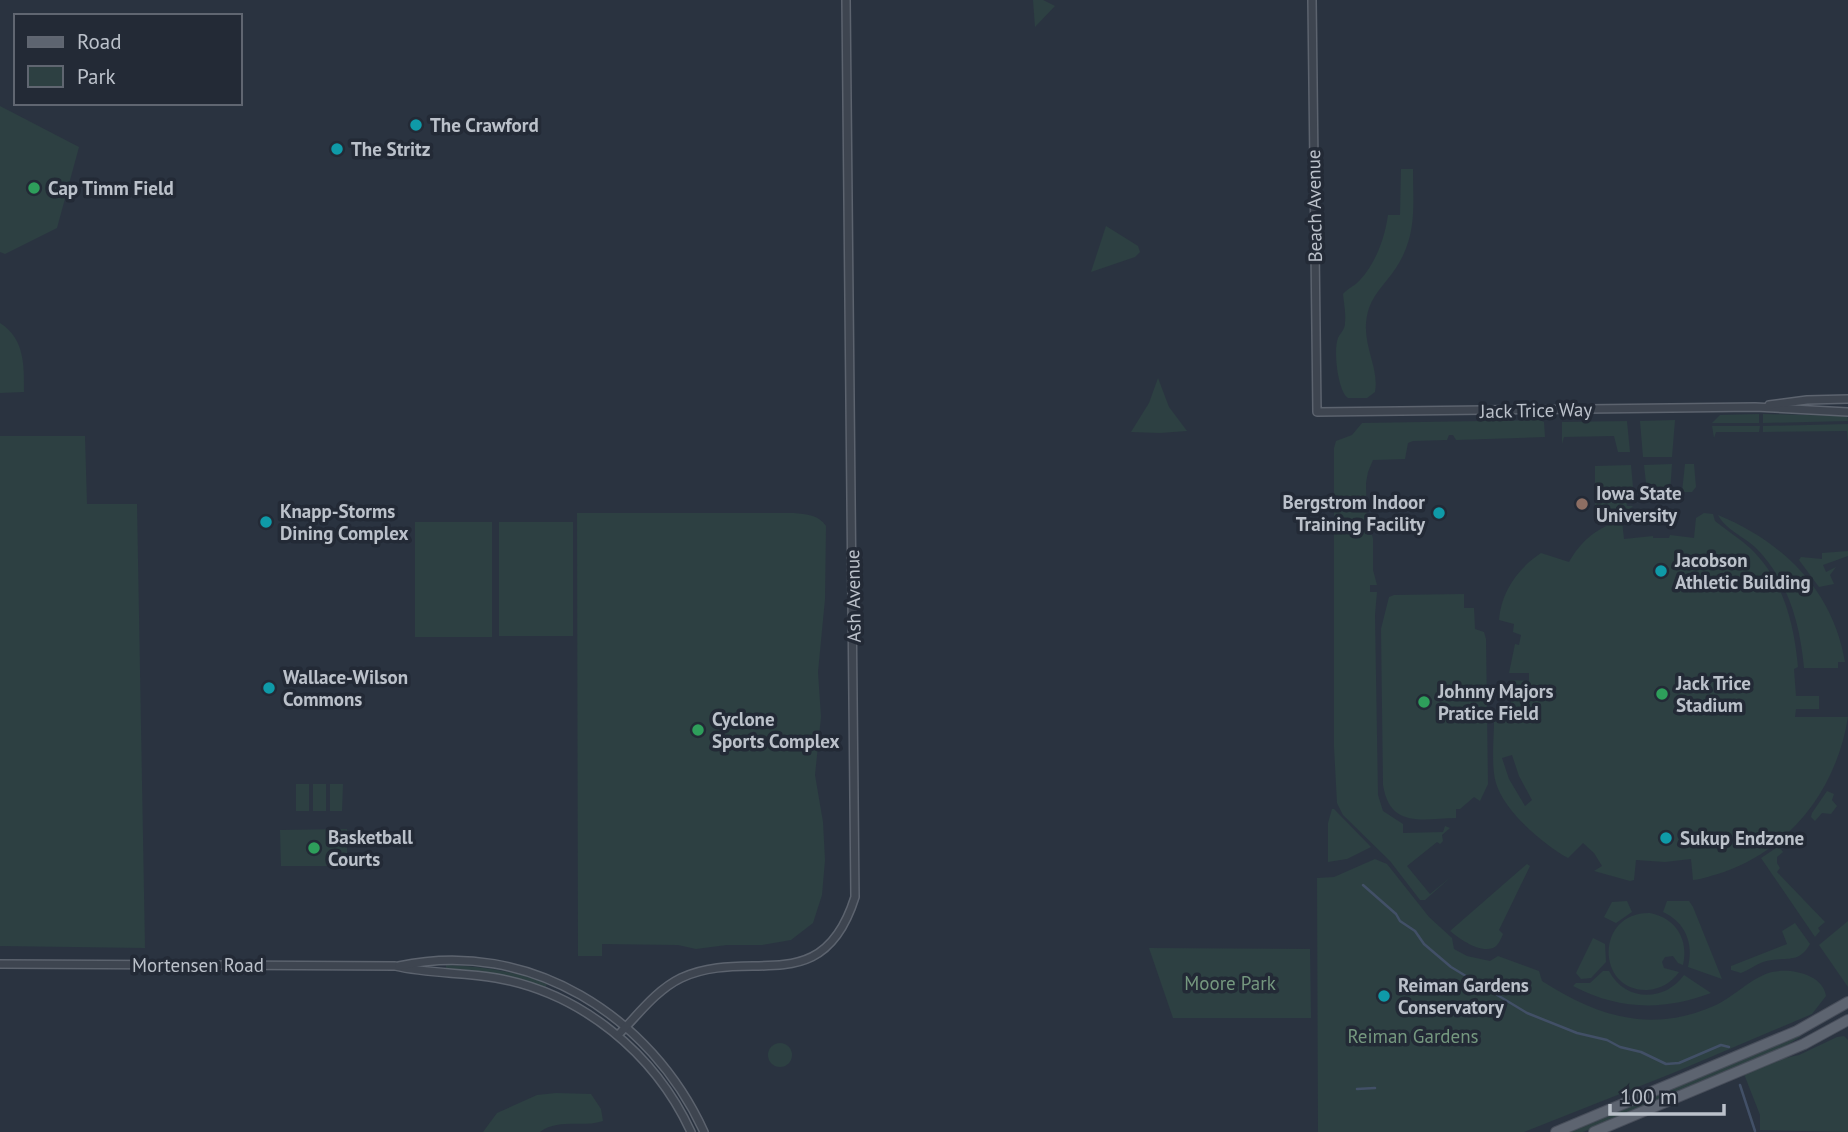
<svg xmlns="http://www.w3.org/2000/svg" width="1848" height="1132" font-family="'PT Sans',sans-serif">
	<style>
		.green { fill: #2d4042; fill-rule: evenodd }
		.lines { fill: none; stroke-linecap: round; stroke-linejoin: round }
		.stream { stroke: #425067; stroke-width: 2.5 }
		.minor-casing { stroke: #5c636e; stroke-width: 10 }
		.major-casing { stroke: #484e5a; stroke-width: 12 }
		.minor { stroke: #3e4550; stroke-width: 7 }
		.major { stroke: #5d6470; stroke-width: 10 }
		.culture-dot { fill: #0f9aa8; stroke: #232a36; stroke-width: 2.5 }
		.leisure-dot { fill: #2e9e5b; stroke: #232a36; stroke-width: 2.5 }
		.education-dot { fill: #8d6e63; stroke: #232a36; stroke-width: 2.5 }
		.labels { text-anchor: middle; stroke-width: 7; stroke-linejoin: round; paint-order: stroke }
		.poi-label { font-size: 19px; font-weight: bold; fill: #bbc1ca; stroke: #232a36; text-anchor: start }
		.street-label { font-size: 19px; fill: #bbc1ca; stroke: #232a36 }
		.park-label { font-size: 19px; fill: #75987f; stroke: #232a36 }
	</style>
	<rect width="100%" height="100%" fill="#2a3340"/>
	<!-- green -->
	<g class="green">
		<path d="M 1033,0 L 1043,0 L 1055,6 L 1035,27 Z"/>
		<path d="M 0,106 L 79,147 L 57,228 L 5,254 L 0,252 Z"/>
		<path d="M 1401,169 L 1413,169 C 1413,205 1417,232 1399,263 C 1390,279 1375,291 1369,308 C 1358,341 1380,366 1375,392 L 1367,398 L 1348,398 C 1338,392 1333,350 1338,338 C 1340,333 1345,330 1345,323 C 1346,314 1344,304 1343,294 C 1348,288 1355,286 1360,280 C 1376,263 1385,237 1388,215 L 1400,215 Z"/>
		<path d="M 1106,226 L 1138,246 L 1140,252 L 1135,257 L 1091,272 Z"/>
		<path d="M 0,323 C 25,339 24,365 24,392 L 0,393 Z"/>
		<path d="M 1158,378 L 1169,407 L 1187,431 L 1160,433 L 1131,432 L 1149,403 Z"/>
		<path d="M 1759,414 L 1759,423 L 1712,423 L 1720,415 Z"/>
		<path d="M 1763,414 L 1847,416 L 1848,421 L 1763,423 Z"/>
		<path d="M 1540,420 L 1544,422 L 1545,437 L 1456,440 L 1453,435 L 1449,435 L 1447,440 L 1413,441 L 1408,443 L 1405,459 L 1373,460 L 1368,472 L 1366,483 L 1367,535 L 1372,535 L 1373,539 L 1373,570 L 1377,585 L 1370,585 L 1370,592 L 1377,592 L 1375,615 L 1378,795 L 1383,811 L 1403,824 L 1403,833 L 1443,832 L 1445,826 L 1450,828 L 1442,835 L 1443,841 L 1440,844 L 1437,842 L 1407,866 L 1430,894 L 1452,876 L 1425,900 L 1420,900 L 1390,861 L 1343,815 L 1337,803 L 1334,747 L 1334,448 L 1336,441 L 1352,435 L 1362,423 Z"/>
		<path d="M 1675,420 L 1672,457 L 1643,457 L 1640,421 Z"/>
		<path d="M 1627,421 L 1630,452 L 1618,452 L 1614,436 L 1564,437 L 1562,444 L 1562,422 Z"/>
		<path d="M 1848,424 L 1848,444 L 1847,431 L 1763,432 L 1763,426 Z"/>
		<path d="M 1712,426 L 1760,426 L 1759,432 L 1716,432 L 1714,438 Z"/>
		<path d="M 0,436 L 85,436 L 87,504 L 137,504 L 145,948 L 0,946 Z"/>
		<path d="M 1672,464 L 1670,492 L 1647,492 L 1644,465 Z"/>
		<path d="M 1685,464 L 1694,464 L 1696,487 L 1692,492 L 1682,492 Z"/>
		<path d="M 1631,465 L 1633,487 L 1624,487 L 1624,493 L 1595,493 L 1595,466 Z"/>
		<path d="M 1626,500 L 1627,506 L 1633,506 L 1630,509 L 1595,520 L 1595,501 Z"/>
		<path d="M 577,513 L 794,513 C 806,514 819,515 826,526 L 825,599 L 818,672 L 821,717 L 815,775 L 823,822 L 825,860 L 822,895 L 813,923 L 791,940 L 762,945 L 727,945 L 696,949 L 678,945 L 602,944 L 602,956 L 578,956 Z"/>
		<path d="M 1704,513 L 1713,514 L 1715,521 C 1726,530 1739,538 1750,548 C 1783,579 1794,623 1798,667 L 1794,669 L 1796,696 L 1819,696 L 1819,709 L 1796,709 L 1795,717 L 1848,717 C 1837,787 1792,848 1724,872 C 1713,875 1704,879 1693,880 L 1691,859 L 1665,862 L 1636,860 L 1634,880 L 1630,881 L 1594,871 L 1602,866 L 1594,853 L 1583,843 L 1568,858 C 1543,844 1504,811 1496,783 C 1491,767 1494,739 1494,722 L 1530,720 L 1529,713 L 1511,714 L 1510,680 L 1529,681 L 1529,673 L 1509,673 L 1515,644 L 1519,645 L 1521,635 L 1513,632 L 1514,624 L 1499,620 C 1501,592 1518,568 1541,553 L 1569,562 C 1581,541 1598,526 1622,521 L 1624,539 L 1653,536 L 1653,538 L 1669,538 L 1670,535 L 1694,538 L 1696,518 ZM 1512,755 L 1519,776 L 1532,800 L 1525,806 L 1509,779 L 1502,758 Z"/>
		<path d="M 1718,515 C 1783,542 1833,590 1845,662 L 1838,662 L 1838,668 L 1804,668 C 1800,623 1788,580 1755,547 C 1744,537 1725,529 1718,515 Z"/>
		<rect x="415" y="522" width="77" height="115"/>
		<rect x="499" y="522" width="74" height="114"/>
		<path d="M 1848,551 L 1848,556 L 1823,565 L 1826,572 L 1836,567 L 1830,575 L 1834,584 L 1819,587 L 1799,560 L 1801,557 L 1822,559 L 1822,553 Z"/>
		<path d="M 1464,594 L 1464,608 L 1474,608 L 1475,629 L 1484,632 L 1486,639 L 1488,784 L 1480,801 L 1474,797 L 1460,809 L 1456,809 L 1456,818 C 1421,819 1390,828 1383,785 L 1381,629 L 1389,597 L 1394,595 Z"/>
		<rect x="296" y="784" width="13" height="27"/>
		<rect x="313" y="784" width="13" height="27"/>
		<path d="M 330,784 L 343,784 L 342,811 L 330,811 Z"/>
		<path d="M 1827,791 L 1834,794 L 1832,800 L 1837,806 L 1831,814 L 1822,813 L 1815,821 L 1811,817 L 1812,813 Z"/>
		<path d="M 1332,809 L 1334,809 L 1371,847 L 1347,859 L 1328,862 L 1328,823 Z"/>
		<path d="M 347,829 L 347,866 L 281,866 L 280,830 Z"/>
		<path d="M 1776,848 L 1780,848 L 1783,852 L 1777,857 L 1777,863 L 1780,868 L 1777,872 L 1825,922 L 1818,928 L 1820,931 L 1815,937 L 1761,858 Z"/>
		<path d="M 1375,859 L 1387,864 L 1429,917 L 1452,938 L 1454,949 L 1467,956 L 1490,961 L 1498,956 L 1539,971 L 1542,981 C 1598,1017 1652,1034 1716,1005 C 1735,996 1752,977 1772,972 C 1790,968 1823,974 1826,996 L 1812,1014 L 1673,1073 L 1524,1132 L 1318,1132 L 1317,878 L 1334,877 Z"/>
		<path d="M 1527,864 L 1530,866 L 1499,930 L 1503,934 C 1501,939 1498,946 1493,948 C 1479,953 1460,939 1450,931 Z"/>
		<path d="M 1627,901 L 1632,912 L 1616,923 L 1604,917 L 1612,902 Z"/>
		<path d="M 1667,901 L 1689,901 L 1693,907 L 1722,979 L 1688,967 C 1694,943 1685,922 1663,912 Z"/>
		<path d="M 1650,913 C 1676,918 1689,940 1683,965 L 1678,963 L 1673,956 L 1665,957 L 1662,962 L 1664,968 L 1679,972 C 1671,983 1661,989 1647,990 C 1596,991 1595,912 1650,913 Z"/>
		<path d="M 1848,921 L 1848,987 L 1819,945 Z"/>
		<path d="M 1795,923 L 1810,944 C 1798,966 1783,955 1763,962 C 1755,965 1749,970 1741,973 L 1731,970 L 1731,966 L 1787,944 L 1782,931 Z"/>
		<path d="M 1593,938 L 1605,944 L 1606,962 L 1591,978 L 1581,979 L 1576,973 Z"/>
		<path d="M 1149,948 L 1310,949 L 1311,1018 L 1173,1018 Z"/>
		<path d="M 446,965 C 480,966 515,971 547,984 L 545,988 L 493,973 L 446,968 Z"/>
		<path d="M 1603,971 L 1609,971 C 1624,1001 1664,1003 1684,975 L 1711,993 C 1664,1011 1618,1010 1573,986 L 1576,983 L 1590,983 Z"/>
		<path d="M 1799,1034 L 1800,1037 L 1777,1051 L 1596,1127 L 1583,1132 L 1566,1132 Z"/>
		<path d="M 1844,1036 L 1848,1040 L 1848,1132 L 1760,1130 L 1760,1115 L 1744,1074 L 1781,1059 L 1799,1055 L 1837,1037 Z"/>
		<circle cx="780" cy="1055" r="12"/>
		<path d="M 556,1093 L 591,1094 L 601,1109 L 603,1121 C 583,1128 559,1118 540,1132 L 483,1132 L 497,1113 L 537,1095 Z"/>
	</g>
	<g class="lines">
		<!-- stream -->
		<g class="stream">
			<path d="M 1363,885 L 1396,914 L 1400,921 L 1415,931 L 1424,944 L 1451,967 L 1527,1013 L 1577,1033 L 1607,1040 L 1620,1047 L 1641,1052 L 1666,1064 L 1679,1063 L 1721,1045 L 1729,1047"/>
			<path d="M 1740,1085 L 1755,1131"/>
			<path d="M 1357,1089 L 1375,1088"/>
		</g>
		<!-- minor casing -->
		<g class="minor-casing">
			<g id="minor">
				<path d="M 1312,0 L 1317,412 L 1755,407 L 1848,412"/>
				<path d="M 1769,405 L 1807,400 L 1848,399"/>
				<path d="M 0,964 L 395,966 C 429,974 463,972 496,978 C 582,993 655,1054 691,1132"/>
				<path d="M 399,966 C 529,938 651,1016 704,1132"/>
				<path d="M 618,1035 C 637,1016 656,990 681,978 C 749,946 822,1002 855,897 L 846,0"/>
			</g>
		</g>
		<!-- major casing -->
		<g class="major-casing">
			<g id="major">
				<path d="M 1556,1132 L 1797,1031 L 1848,1002"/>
				<path d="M 1594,1132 L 1804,1044 L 1848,1020"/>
			</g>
		</g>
		<!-- minor -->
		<use href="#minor" class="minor"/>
		<!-- major -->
		<use href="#major" class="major"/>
	</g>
	<!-- markers -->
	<g class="culture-dot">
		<circle cx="416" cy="125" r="7"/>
		<circle cx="337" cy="149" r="7"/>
		<circle cx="1439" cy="513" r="7"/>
		<circle cx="266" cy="522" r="7"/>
		<circle cx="1661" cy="571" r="7"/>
		<circle cx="269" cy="688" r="7"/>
		<circle cx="1666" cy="838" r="7"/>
		<circle cx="1384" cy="996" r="7"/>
	</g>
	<g class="leisure-dot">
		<circle cx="34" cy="188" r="7"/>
		<circle cx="1662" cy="694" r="7"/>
		<circle cx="1424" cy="702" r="7"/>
		<circle cx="698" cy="730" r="7"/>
		<circle cx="314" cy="848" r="7"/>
	</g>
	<circle class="education-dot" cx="1582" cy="504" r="7"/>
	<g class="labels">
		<!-- poi labels -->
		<g class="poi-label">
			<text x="430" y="132">The Crawford</text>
			<text x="351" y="156">The Stritz</text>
			<text x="48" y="195">Cap Timm Field</text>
			<text x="1596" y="500">Iowa State<tspan x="1596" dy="22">University</tspan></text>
			<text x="1425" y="509" text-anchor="end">Bergstrom Indoor<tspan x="1425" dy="22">Training Facility</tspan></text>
			<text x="280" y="518">Knapp-Storms<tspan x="280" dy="22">Dining Complex</tspan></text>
			<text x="1675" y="567">Jacobson<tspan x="1675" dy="22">Athletic Building</tspan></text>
			<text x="283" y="684">Wallace-Wilson<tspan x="283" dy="22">Commons</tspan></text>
			<text x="1676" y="690">Jack Trice<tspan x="1676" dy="22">Stadium</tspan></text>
			<text x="1438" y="698">Johnny Majors<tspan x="1438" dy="22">Pratice Field</tspan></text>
			<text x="712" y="726">Cyclone<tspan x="712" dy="22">Sports Complex</tspan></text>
			<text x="328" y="844">Basketball<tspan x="328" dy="22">Courts</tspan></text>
			<text x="1680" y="845">Sukup Endzone</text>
			<text x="1398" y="992">Reiman Gardens<tspan x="1398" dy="22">Conservatory</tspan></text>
		</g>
		<!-- street labels -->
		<g class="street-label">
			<text transform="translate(1314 206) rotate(-91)" y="7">Beach Avenue</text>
			<text transform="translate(1536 410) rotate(-1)" y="7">Jack Trice Way</text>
			<text transform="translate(853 596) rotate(-91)" y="7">Ash Avenue</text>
			<text x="198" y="972">Mortensen Road</text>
		</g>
		<!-- park labels -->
		<g class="park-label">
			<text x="1230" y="990">Moore Park</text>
			<text x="1413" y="1043">Reiman Gardens</text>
		</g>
	</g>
	<!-- legend -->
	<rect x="14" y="14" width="228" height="91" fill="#232a36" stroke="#606671" stroke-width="2"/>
	<rect x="28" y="37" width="35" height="10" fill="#5d6470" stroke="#606671" stroke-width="2"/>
	<text x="77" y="49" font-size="21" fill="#bbc1ca">Road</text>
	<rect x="28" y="66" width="35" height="21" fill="#2d4042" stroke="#606671" stroke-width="2"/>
	<text x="77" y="84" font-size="21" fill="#bbc1ca">Park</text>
	<!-- scale -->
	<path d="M1610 1104v10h114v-10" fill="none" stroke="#bbc1ca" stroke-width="3.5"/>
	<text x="1620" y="1104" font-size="21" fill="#bbc1ca" stroke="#232a36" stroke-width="5" paint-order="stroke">100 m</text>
</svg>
